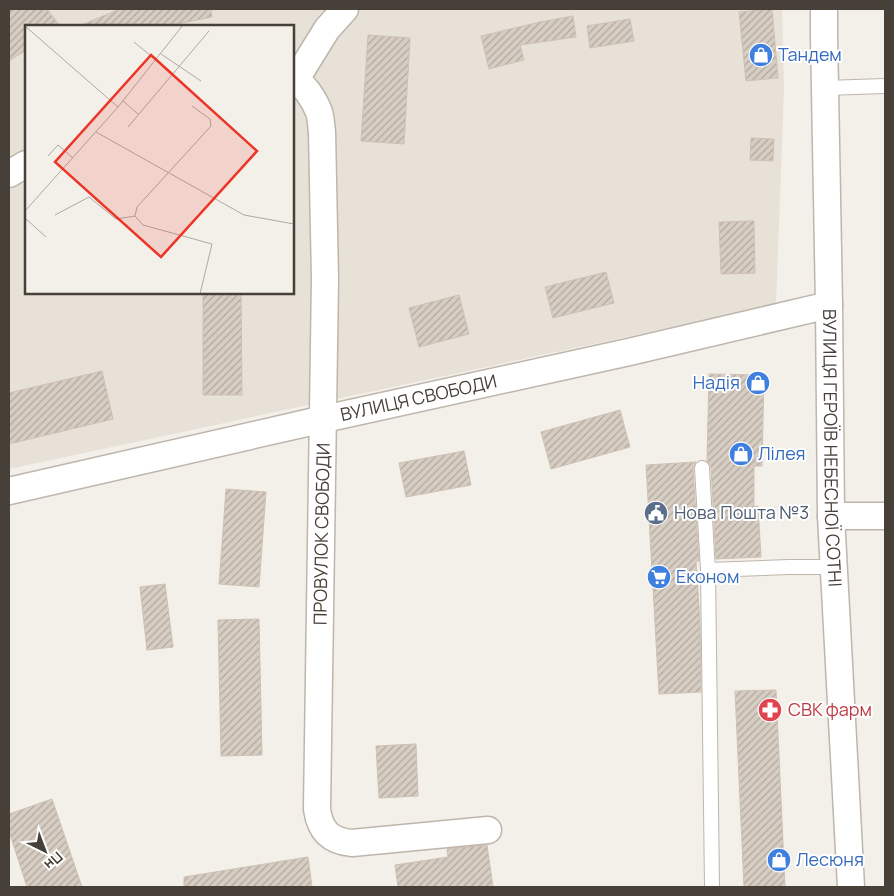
<svg xmlns="http://www.w3.org/2000/svg" width="894" height="896" font-family="Manrope,sans-serif">
	<style>
		.residential { fill: #e7e1d7; fill-rule: evenodd }
		.building { fill: url(#building-hatch); stroke: #cfc1b3 }
		.lines { fill: none; stroke-linecap: round; stroke-linejoin: round }
		.service-casing { stroke: #beb6ac; stroke-width: 16 }
		.minor-casing { stroke: #beb6ac; stroke-width: 29 }
		.service { stroke: #fff; stroke-width: 14 }
		.minor { stroke: #fff; stroke-width: 26 }
		.labels { text-anchor: middle; stroke-width: 4; stroke-linejoin: round; paint-order: stroke }
		.shop-label { font-size: 18px; fill: #366cbe; stroke: #fff; text-anchor: start }
		.street-label { font-size: 18px; fill: #474038; stroke: #fff }
		.service-label { font-size: 18px; fill: #4e5e75; stroke: #fff; text-anchor: start }
		.health-label { font-size: 18px; fill: #be3a42; stroke: #fff; text-anchor: start }
		.inset-road { fill: none; stroke: #aea9a2; stroke-width: 1 }
		.view { fill: #ec3527; fill-opacity: 0.15; stroke: #ec3527; stroke-width: 2.5 }
		.inset-edge { fill: none; stroke: #474038; stroke-width: 2.5 }
	</style>
	<defs>
		<pattern id="building-hatch" width="6" height="6" patternUnits="userSpaceOnUse" patternTransform="scale(1.25)"><rect width="6" height="6" fill="#d7cdc2"/><path d="M-1 1l2-2M0 6l6-6M5 7l2-2" fill="none" stroke="#b0a89f"/></pattern>
	</defs>
	<rect width="100%" height="100%" fill="#f3efe9"/>
	<!-- residential -->
	<path class="residential" d="M 9,9 L 782,9 L 784,89 L 776,305 L 9,469 ZM 26,26 L 292,26 L 292,292 L 26,292 Z"/>
	<!-- building -->
	<g class="building">
		<path d="M 9,9 L 47,9 L 60,26 L 26,26 L 26,50 L 9,61 Z"/>
		<path d="M 120,9 L 211,9 L 212,17 L 168,26 L 79,26 Z"/>
		<path d="M 772,9 L 778,78 L 746,81 L 739,12 Z"/>
		<path d="M 573,16 L 576,37 L 520,45 L 524,60 L 489,69 L 481,36 L 540,22 Z"/>
		<path d="M 630,19 L 634,41 L 590,48 L 587,26 Z"/>
		<path d="M 368,35 L 410,38 L 404,144 L 361,141 Z"/>
		<path d="M 751,138 L 774,139 L 773,161 L 750,160 Z"/>
		<path d="M 754,221 L 755,273 L 721,274 L 719,222 Z"/>
		<path d="M 606,272 L 614,303 L 553,318 L 545,287 Z"/>
		<path d="M 203,292 L 241,292 L 242,395 L 203,395 Z"/>
		<path d="M 459,295 L 469,334 L 419,347 L 409,308 Z"/>
		<path d="M 102,371 L 113,419 L 9,444 L 9,393 Z"/>
		<path d="M 709,374 L 764,375 L 762,466 L 754,466 L 754,507 L 758,506 L 761,557 L 716,559 L 711,467 L 707,461 Z"/>
		<path d="M 620,410 L 630,447 L 551,469 L 541,432 Z"/>
		<path d="M 464,451 L 471,485 L 406,497 L 399,463 Z"/>
		<path d="M 696,462 L 693,469 L 699,561 L 696,561 L 700,621 L 701,692 L 659,694 L 646,465 Z"/>
		<path d="M 226,489 L 266,492 L 259,587 L 219,584 Z"/>
		<path d="M 165,584 L 173,647 L 147,650 L 140,587 Z"/>
		<path d="M 259,619 L 262,755 L 221,756 L 218,620 Z"/>
		<path d="M 776,690 L 785,887 L 744,887 L 735,691 Z"/>
		<path d="M 416,744 L 418,796 L 379,798 L 376,746 Z"/>
		<path d="M 52,799 L 82,887 L 27,887 L 9,831 L 9,814 Z"/>
		<path d="M 487,845 L 493,887 L 398,887 L 395,865 L 448,857 L 447,849 Z"/>
		<path d="M 308,857 L 312,887 L 184,887 L 184,877 Z"/>
	</g>
	<g class="lines">
		<!-- service casing -->
		<g class="service-casing">
			<g id="service">
				<path d="M 825,88 L 885,86"/>
				<path d="M 702,468 L 708,570 L 712,887"/>
				<path d="M 708,570 L 789,567 L 833,567"/>
			</g>
		</g>
		<!-- minor casing -->
		<g class="minor-casing">
			<g id="minor">
				<path id="s1" d="M 824,9 L 824,35 L 829,305 L 831,516 L 851,887"/>
				<path d="M 292,77 C 304,84 314,99 319,112 C 321,118 321,125 322,132 L 325,279 L 317,809 C 320,831 330,841 352,843 L 488,830"/>
				<path d="M 296,79 L 327,29 L 345,9"/>
				<path d="M 9,174 L 26,164"/>
				<path id="s2" d="M 9,491 L 324,419 L 629,352 L 829,305"/>
				<path d="M 831,516 L 885,516"/>
			</g>
		</g>
		<!-- service -->
		<use href="#service" class="service"/>
		<!-- minor -->
		<use href="#minor" class="minor"/>
	</g>
	<!-- icons -->
	<defs>
		<g id="shop-disc" transform="scale(1.25)"><circle r="9.5" fill="#3f7fe0" stroke="#fff"/><path d="M-5-2.5h2.3a2.7 3.5 0 0 1 5.4 0H5L5.5 6h-11ZM-1.5-2.5h3a1.5 2.3 0 0 0-3 0Z" fill="#fff"/></g>
		<g id="civic-disc" transform="scale(1.25)"><circle r="9.5" fill="#5c6f8a" stroke="#fff"/><path d="M-.6-6.5H3V-4.5H.6V-3L4-1V1h2V6H-6V1h2V-1L-.6-3ZM-1.2 2.5V6h2.4V2.5Z" fill="#fff"/></g>
		<g id="supermarket-disc" transform="scale(1.25)"><circle r="9.5" fill="#3f7fe0" stroke="#fff"/><path d="M-6-5.5h2.5l.6 2H6L4.5 2H-2.5L-4.4-4H-6ZM-1.5 3.2a1.3 1.3 0 1 0 .1 0ZM3 3.2a1.3 1.3 0 1 0 .1 0Z" fill="#fff"/></g>
		<g id="pharmacy-disc" transform="scale(1.25)"><circle r="9.5" fill="#e0444e" stroke="#fff"/><path d="M-2-6h4v4h4v4h-4v4h-4v-4h-4v-4h4Z" fill="#fff"/></g>
	</defs>
	<g fill-rule="evenodd">
		<use href="#shop-disc" x="761" y="55"/>
		<use href="#shop-disc" x="758" y="383"/>
		<use href="#shop-disc" x="741" y="454"/>
		<use href="#civic-disc" x="656" y="513"/>
		<use href="#supermarket-disc" x="659" y="577"/>
		<use href="#pharmacy-disc" x="770" y="710"/>
		<use href="#shop-disc" x="779" y="860"/>
	</g>
	<g class="labels">
		<!-- shop labels -->
		<g class="shop-label">
			<text x="778" y="61">Тандем</text>
			<text x="740" y="389" text-anchor="end">Надія</text>
			<text x="758" y="460">Лілея</text>
			<text x="676" y="583">Економ</text>
			<text x="796" y="866">Лесюня</text>
		</g>
		<!-- street labels -->
		<g class="street-label">
			<text dy="6" stroke="none"><textPath href="#s2" startOffset="420">ВУЛИЦЯ СВОБОДИ</textPath></text>
			<text dy="6" stroke="none"><textPath href="#s1" startOffset="439">ВУЛИЦЯ ГЕРОЇВ НЕБЕСНОЇ СОТНІ</textPath></text>
			<text transform="translate(322 534) rotate(-89)" y="6">ПРОВУЛОК СВОБОДИ</text>
		</g>
		<!-- service labels -->
		<g class="service-label">
			<text x="674" y="519">Нова Пошта №3</text>
		</g>
		<!-- health labels -->
		<g class="health-label">
			<text x="788" y="716">СВК фарм</text>
		</g>
	</g>
	<!-- overview -->
	<g transform="translate(25 25)">
		<rect width="269" height="269" fill="#f3efe9"/>
		<path class="inset-road" d="M 0,1 L 93,82M 109,17 L 131,35M 136,29 L 176,56M 98,76 L 113,89M 167,81 L 185,94 L 186,101 L 112,182 L 110,191 L 118,200 L 187,219 L 175,269M 103,102 L 184,6M 71,107 L 219,190 L 269,199M 23,131 L 33,120 L 48,133M 0,186 L 93,82 L 158,0M 30,190 L 64,172 L 91,194 L 110,191M 0,193 L 21,212"/>
		<path class="view" d="M 126,30 L 232,126 L 136,232 L 30,137 Z"/>
		<rect width="269" height="269" class="inset-edge"/>
	</g>
	<!-- border -->
	<rect width="894" height="896" fill="none" stroke="#474038" stroke-width="20"/>
	<!-- north arrow -->
	<g transform="translate(45 851) rotate(138)" stroke="#ffffff" stroke-width="4" paint-order="stroke">
	<path d="M0-4L9 19L0 12L-9 19Z" fill="#474038"/>
	<text y="-8" font-size="14" font-weight="bold" text-anchor="middle" fill="#474038">Пн</text>
	</g>
</svg>
